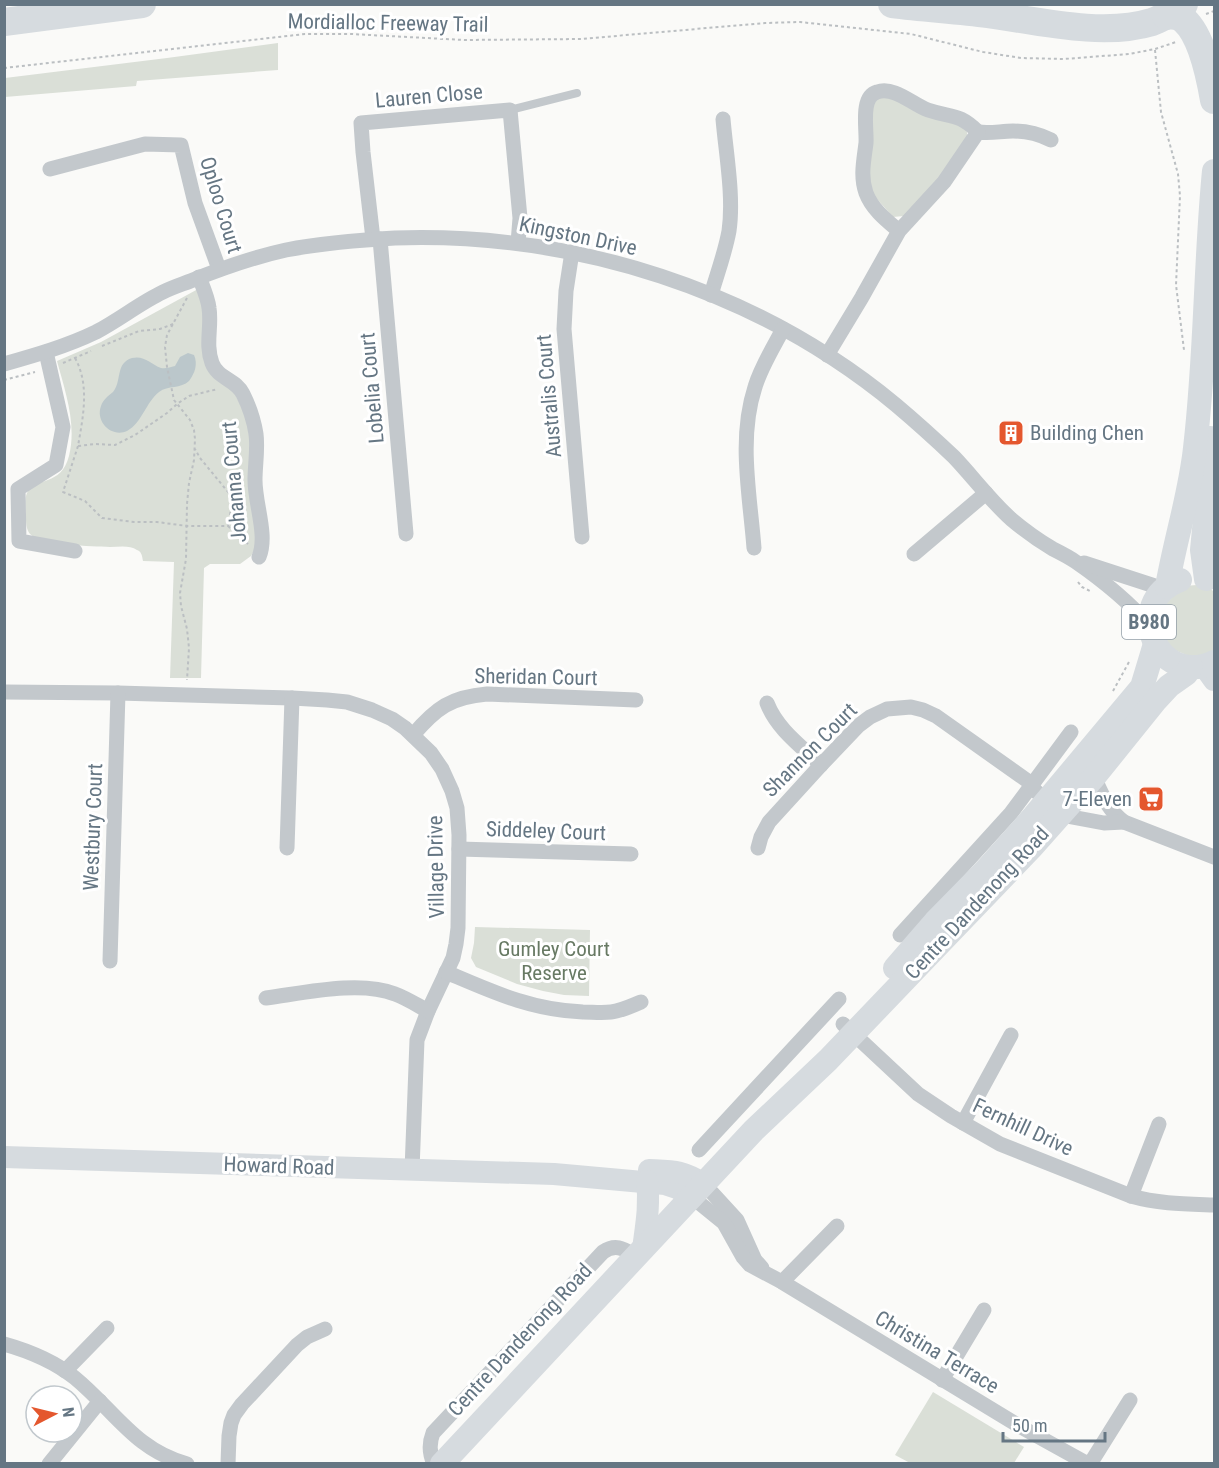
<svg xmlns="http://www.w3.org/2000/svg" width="1219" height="1468" font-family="'Roboto Condensed',sans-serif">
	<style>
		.green { fill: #dadfd7 }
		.water { fill: #bbc7cb }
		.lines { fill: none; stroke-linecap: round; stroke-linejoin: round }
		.path { stroke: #bbbfc2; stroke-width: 2; stroke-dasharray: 3 3; stroke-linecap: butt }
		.service { stroke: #c3c8cc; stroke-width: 8 }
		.minor { stroke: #c3c8cc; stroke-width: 15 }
		.secondary { stroke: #d6dbdf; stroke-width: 22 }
		.primary { stroke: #d6dbdf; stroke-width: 24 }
		.motorway { stroke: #d6dbdf; stroke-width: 28 }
		.labels { text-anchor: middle; stroke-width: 6; stroke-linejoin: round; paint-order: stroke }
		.shield { fill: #fff; stroke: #939fa8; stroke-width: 1.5 }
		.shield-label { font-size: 20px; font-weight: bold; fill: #657683 }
		.street-label { font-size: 21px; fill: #657683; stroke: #fff }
		.poi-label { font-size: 21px; fill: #657683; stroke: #fff; text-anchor: start }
		.park-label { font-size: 21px; fill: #687a64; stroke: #fff }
	</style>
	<rect width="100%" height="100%" fill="#fafaf8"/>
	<!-- green -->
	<g class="green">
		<path d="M 278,43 L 278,70 L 137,81 L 136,86 L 5,97 L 5,78 L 167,58 Z"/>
		<path d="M 887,95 L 964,127 L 967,132 L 967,138 L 941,179 L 904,216 L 893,217 L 869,190 L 869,119 L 876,98 Z"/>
		<path d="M 198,289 L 204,306 L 203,333 L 232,387 L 248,421 L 256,535 L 255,549 L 251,556 L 240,564 L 210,564 L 204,568 L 201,678 L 170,678 L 174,562 L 143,561 C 142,556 142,552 137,550 C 130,545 119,547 110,547 C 93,546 41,546 30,534 C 26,529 26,522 26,516 C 26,510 24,500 27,493 C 36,476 61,487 69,456 C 77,424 65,391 57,361 L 101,342 Z"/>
		<path d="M 1197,585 L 1210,588 L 1214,592 L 1214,652 L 1196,659 L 1165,646 L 1158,611 L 1184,586 Z"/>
		<path d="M 475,927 L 590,930 L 589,996 L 564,995 L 543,991 L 517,984 L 476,967 L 471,958 L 474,943 Z"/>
		<path d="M 933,1392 L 1024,1447 L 1014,1463 L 910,1463 L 895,1455 Z"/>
	</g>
	<!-- water -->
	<path class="water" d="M 188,353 L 194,355 C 198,364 195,373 189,381 C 181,389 168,385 159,392 C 146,402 142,423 127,431 C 112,438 95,422 101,406 C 103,400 108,396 113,392 C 122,382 115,363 132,358 C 144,355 151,364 161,368 C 166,369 170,367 175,366 L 180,357 Z"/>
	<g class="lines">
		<!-- path -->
		<g class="path">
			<path d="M 1206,14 L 1214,11"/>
			<path d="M 1155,50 L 1161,112 L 1178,174 L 1180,196 L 1176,285 L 1184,350"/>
			<path d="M 4,68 L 305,34 L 351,34 L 464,40 L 581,39 L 765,23 L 800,22 L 911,34 L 983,52 L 1021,58 L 1064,59 L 1129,54 L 1155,49 L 1176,42"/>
			<path d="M 187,298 L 167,335 L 165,347 L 167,367 L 174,400 L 190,420 L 194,430 L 195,439 L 194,460 L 189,483 L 187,504 L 186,559 L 180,593 L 181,606 L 187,629 L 189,648 L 187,680"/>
			<path d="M 102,346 L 139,331 L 160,329 L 173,324"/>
			<path d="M 75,358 C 90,385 83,417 78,446 L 95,444 L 115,445 L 135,435 L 167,413 L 177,404 L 189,396 L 218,389"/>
			<path d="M 63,363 L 91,351"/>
			<path d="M 4,380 L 35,372"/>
			<path d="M 78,446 L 63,492 L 85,501 L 102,518 L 134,522 L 157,522 L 187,526 L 228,526 L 233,498 L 200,458 L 195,449"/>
			<path d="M 228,526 L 248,544"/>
			<path d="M 1078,582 L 1082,587 L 1090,591"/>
			<path d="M 1113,691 L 1129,662"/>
		</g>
		<!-- service -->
		<path class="service" d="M 510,110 L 577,93"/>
		<!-- minor -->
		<g class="minor">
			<path d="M 978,132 C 990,134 1001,131 1013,131 C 1026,131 1039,134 1051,140"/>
			<path d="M 50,169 L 145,144 L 181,145 L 195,203 L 219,269"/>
			<path d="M 373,239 L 363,152 L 361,123 L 510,110 L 520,218 L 518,243"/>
			<path d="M 380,239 L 406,534"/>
			<path d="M 572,252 L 566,291 L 564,329 L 582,537"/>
			<path d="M 199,277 C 203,287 208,298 209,308 C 212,326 205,344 212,363 C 218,379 236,379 243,394 C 249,406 254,421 256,434 C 258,449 255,465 255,480 C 255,505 268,535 259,557"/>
			<path d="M 711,295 C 717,274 725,253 729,231 C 734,197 726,154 723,119"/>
			<path d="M 46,352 L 63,427 L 56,465 L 18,489 L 19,541 L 75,551"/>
			<path d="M 827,355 L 862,297 L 899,231 L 944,182 L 978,132 C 959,113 952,118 928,110 C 913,105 895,86 877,92 C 860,97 867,129 866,143 C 864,160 860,176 866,193 C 872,209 886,220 899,231"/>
			<path d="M 4,364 C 36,355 67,346 96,332 C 119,320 140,303 163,292 C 173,287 183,284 193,280 C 223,268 254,257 286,250 C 322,243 359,240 395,238 C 575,232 757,290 896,405 C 915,421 935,439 954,457 C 973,477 990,500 1011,519 C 1024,530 1038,540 1053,549 C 1061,553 1069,557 1076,562 C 1102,580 1128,601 1149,625"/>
			<path d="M 754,548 C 750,495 738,439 755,387 C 761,367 773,348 783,329"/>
			<path d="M 914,554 L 986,493"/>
			<path d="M 1084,563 L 1164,589"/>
			<path d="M 4,692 L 118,693 L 292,698 L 327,700 L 347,702 L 372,710 L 392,719 L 405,728 L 431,753 L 442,769 L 452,791 L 457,808 L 459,835 L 458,928 L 456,944 L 453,958 L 428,1011 L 417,1040 L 412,1170"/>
			<path d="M 767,703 C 777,729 801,746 821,765"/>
			<path d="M 413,735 C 436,708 451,697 487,694 L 636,700"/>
			<path d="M 1094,777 C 1103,796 1107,809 1124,822 L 1214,857"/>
			<path d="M 1061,815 L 1104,823 L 1124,822"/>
			<path d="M 287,848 L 292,698"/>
			<path d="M 758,848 L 761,837 L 769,822 L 821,765 L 858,726 L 870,717 L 887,709 L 911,707 L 923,710 L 936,716 L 1032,784 C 1035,796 1046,797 1057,796"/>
			<path d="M 459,849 L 631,854"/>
			<path d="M 900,935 L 1011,813 L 1071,732"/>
			<path d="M 110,961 L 118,693"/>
			<path d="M 446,972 C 493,992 531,1010 583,1012 C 592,1012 602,1013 611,1012 C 621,1011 631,1006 641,1002"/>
			<path d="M 266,998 C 304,993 360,980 395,994 C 406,998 417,1005 428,1011"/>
			<path d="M 843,1024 L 918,1094 L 951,1116 L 1000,1144 L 1131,1196 C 1159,1204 1186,1204 1214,1205"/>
			<path d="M 963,1123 L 1011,1035"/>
			<path d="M 699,1150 L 839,999"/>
			<path d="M 704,1184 L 737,1220 L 755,1260 L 762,1268"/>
			<path d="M 1131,1196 L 1159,1124"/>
			<path d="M 692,1197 L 724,1223 L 743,1257 L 750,1265 L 782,1282 L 1021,1427 L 1088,1464"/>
			<path d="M 782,1282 L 837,1226"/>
			<path d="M 4,1344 C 29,1351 55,1362 75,1378 C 114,1410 135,1450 187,1464"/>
			<path d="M 65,1371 L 107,1328"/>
			<path d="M 942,1380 L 984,1310"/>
			<path d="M 49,1464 L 100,1401"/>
			<path d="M 228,1464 L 229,1436 L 231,1423 L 234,1415 L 242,1404 L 297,1345 L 307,1337 L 325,1329"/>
			<path d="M 434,1464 C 429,1453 429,1443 433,1433 L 603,1252 C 616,1243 624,1249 636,1256"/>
			<path d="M 1090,1464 L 1130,1400"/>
		</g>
		<!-- secondary -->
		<g class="secondary">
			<path d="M 1204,666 L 1214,680"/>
			<path d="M 4,1157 L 554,1174 L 665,1184 L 677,1188 L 692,1197"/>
			<path d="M 649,1170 C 673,1171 682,1170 704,1184"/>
			<path d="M 643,1249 C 646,1226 650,1205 647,1181"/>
		</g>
		<!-- primary -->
		<g class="primary">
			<path d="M 1206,579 L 1202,550 L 1208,488 L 1210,438"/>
			<path d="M 1180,580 C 1121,602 1157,689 1214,662"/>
			<path d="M 1167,587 C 1175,540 1190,495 1195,448 C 1206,356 1205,263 1214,171"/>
			<path d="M 895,968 L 935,922 L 986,870 L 1034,816 L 1142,687 L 1155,644"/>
			<path d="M 442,1464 L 754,1130 L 828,1060 L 1031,848 L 1094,777 L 1156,700 L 1169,686 L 1186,674 L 1191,667"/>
		</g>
		<!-- motorway -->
		<g class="motorway">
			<path d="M 892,4 C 924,8 956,10 988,14 C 1038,21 1103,37 1152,22 C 1163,18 1174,11 1184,4"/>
			<path d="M 1166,16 C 1172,15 1178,15 1184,20 C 1202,36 1210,77 1214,100"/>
			<path d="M 4,22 L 142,4"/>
		</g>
	</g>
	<!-- icons -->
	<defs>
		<g id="building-square" transform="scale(1.35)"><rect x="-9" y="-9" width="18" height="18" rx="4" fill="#e4572e" stroke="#fff"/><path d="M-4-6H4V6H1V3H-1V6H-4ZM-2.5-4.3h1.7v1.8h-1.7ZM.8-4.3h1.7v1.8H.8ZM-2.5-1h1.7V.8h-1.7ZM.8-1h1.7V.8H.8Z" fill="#fff"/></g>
		<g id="supermarket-square" transform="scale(1.35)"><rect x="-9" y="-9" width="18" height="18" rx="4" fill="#e4572e" stroke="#fff"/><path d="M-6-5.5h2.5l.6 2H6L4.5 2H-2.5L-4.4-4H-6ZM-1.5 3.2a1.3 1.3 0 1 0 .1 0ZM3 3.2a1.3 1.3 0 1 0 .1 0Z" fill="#fff"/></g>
	</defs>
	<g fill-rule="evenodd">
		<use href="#building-square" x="1011" y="433"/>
		<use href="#supermarket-square" x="1151" y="799"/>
	</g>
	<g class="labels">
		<!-- shield labels -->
		<rect class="shield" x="1122" y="605" width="54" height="34" rx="4.5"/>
		<g class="shield-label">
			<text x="1149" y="629">B980</text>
		</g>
		<!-- street labels -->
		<g class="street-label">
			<text transform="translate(388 23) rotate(1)" y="7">Mordialloc Freeway Trail</text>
			<text transform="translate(429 96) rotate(-5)" y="7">Lauren Close</text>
			<text transform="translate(221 205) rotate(73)" y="7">Oploo Court</text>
			<text transform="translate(578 236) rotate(12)" y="7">Kingston Drive</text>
			<text transform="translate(372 388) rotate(-95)" y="7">Lobelia Court</text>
			<text transform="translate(549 396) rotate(-95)" y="7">Australis Court</text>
			<text transform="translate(234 482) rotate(-95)" y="7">Johanna Court</text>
			<text transform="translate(536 677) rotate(1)" y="7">Sheridan Court</text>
			<text transform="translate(810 750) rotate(-45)" y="7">Shannon Court</text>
			<text transform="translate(93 827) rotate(-88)" y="7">Westbury Court</text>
			<text transform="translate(546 831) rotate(2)" y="7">Siddeley Court</text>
			<text transform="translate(436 867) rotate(-91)" y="7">Village Drive</text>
			<text transform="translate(977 903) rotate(-47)" y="7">Centre Dandenong Road</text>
			<text transform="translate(1023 1127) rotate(25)" y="7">Fernhill Drive</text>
			<text transform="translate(279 1166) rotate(2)" y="7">Howard Road</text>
			<text transform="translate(520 1340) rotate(-47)" y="7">Centre Dandenong Road</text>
			<text transform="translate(937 1352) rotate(31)" y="7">Christina Terrace</text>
		</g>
		<!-- poi labels -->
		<g class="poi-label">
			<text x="1030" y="440">Building Chen</text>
			<text x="1132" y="806" text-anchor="end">7-Eleven</text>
		</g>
		<!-- park labels -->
		<g class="park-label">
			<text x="554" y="956">Gumley Court<tspan x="554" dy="24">Reserve</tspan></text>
		</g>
	</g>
	<!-- border -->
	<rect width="1219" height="1468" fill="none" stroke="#657683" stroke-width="12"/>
	<!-- north arrow -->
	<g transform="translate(54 1414) rotate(83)"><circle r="28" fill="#ffffff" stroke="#c1c8cd" stroke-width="1.5"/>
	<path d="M0-4.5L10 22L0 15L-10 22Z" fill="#e4572e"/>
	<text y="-9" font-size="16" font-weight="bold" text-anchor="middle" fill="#657683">N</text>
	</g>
	<!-- scale -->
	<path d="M1003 1432v9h102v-9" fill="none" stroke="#657683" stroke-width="3"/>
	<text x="1012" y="1432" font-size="18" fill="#657683" stroke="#ffffff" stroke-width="4.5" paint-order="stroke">50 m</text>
</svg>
